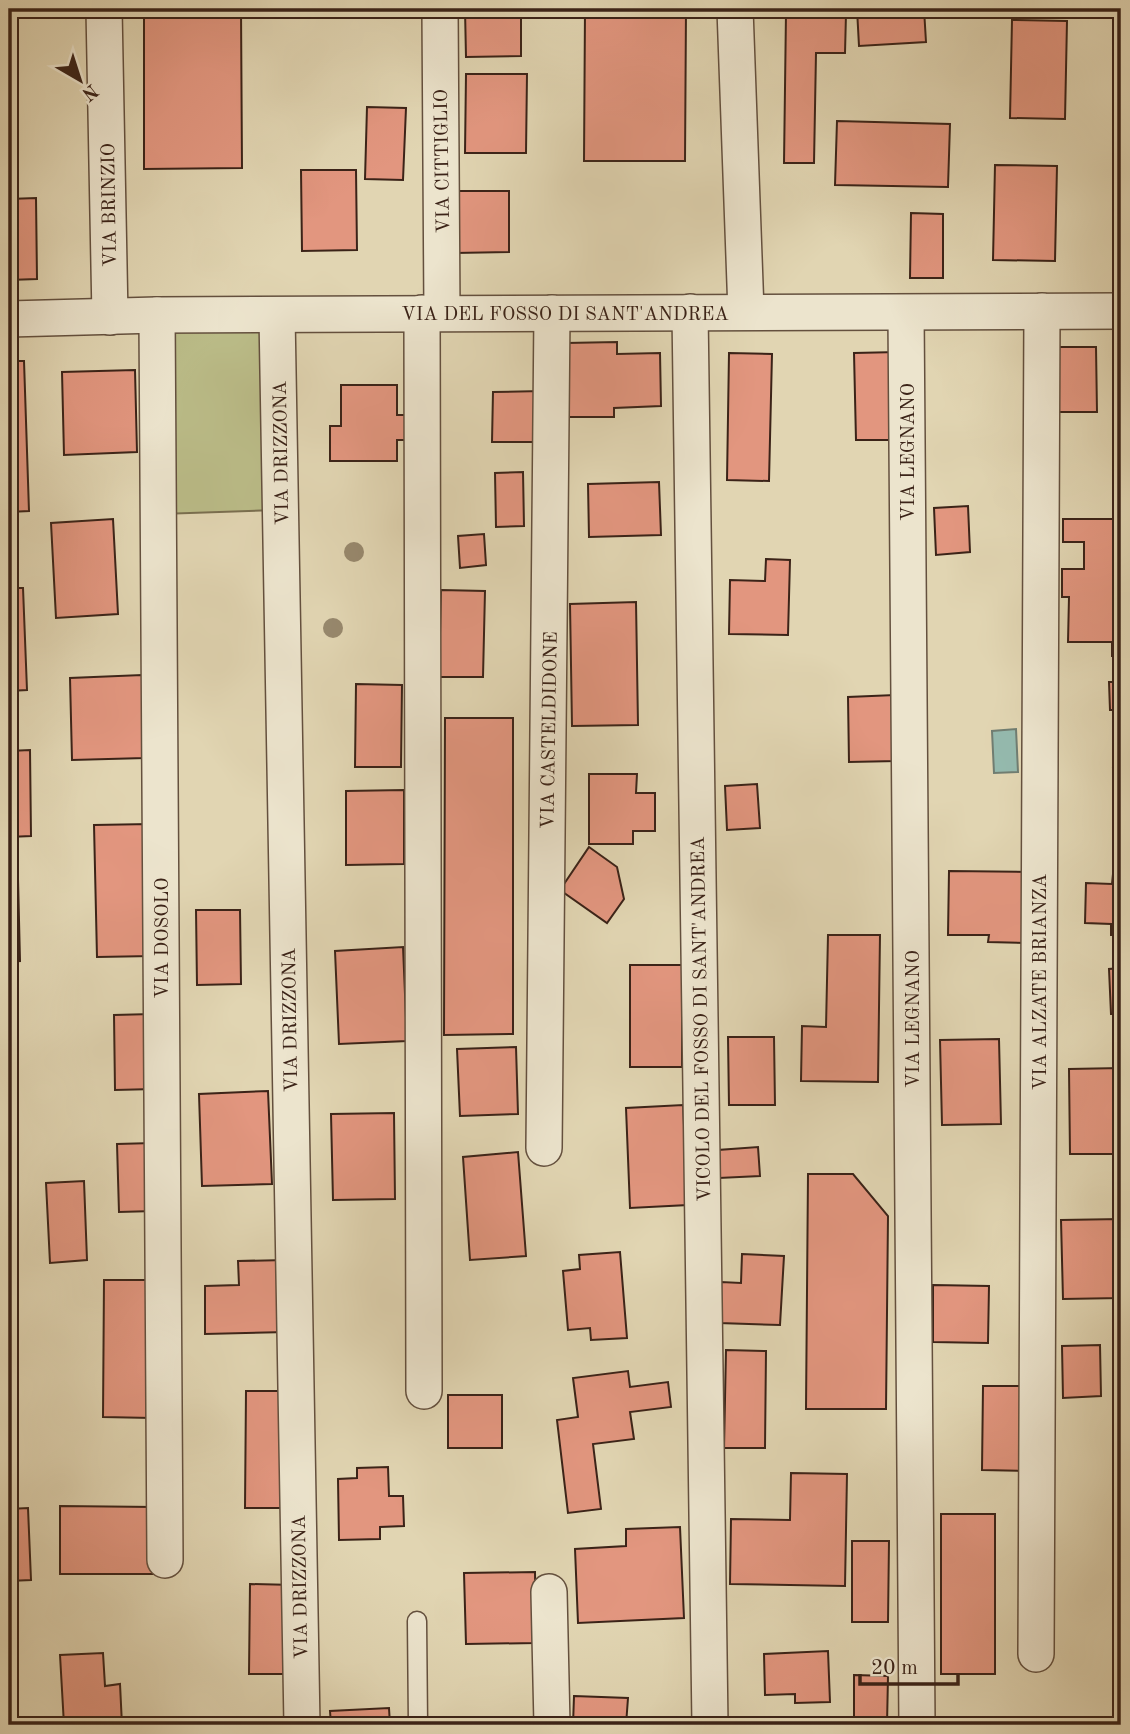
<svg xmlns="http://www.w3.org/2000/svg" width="1130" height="1734" font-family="'Old Standard TT',serif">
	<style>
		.green { fill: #babb87; stroke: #7a6f50; stroke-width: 2 }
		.water { fill: #94b9ad; stroke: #707d71; stroke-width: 2 }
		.building { fill: #e2967f; stroke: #3b2318; stroke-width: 2 }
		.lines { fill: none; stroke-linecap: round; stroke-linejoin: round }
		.service-casing { stroke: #64503e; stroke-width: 21 }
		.minor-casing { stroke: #64503e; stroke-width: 38 }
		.service { stroke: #ece4cd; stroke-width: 18 }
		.minor { stroke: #ece4cd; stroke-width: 35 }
		.tree { fill: #97886d }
		.labels { text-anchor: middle; stroke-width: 5; stroke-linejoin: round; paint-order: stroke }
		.street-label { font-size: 19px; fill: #3b2318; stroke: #ece4cd }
	</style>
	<rect width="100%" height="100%" fill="#e1d5b2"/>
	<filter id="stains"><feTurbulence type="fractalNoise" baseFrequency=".00286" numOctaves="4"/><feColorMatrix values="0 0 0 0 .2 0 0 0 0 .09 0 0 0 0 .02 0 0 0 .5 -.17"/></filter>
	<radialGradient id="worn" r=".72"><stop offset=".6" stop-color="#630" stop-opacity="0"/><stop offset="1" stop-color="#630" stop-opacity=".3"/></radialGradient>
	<!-- green -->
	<path class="green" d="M 269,321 L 275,510 L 161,514 L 154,325 Z"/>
	<!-- water -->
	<path class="water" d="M 1016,729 L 1018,772 L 994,773 L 992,731 Z"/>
	<!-- building -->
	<g class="building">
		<rect x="9" y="9" width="62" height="7"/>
		<path d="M 144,9 L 241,9 L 242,168 L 144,169 Z"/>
		<path d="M 465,9 L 521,9 L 521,56 L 466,57 Z"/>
		<path d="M 585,9 L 686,9 L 685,161 L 584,161 Z"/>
		<path d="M 857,9 L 924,9 L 926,42 L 859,46 Z"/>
		<path d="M 786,13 L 846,14 L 845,53 L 816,53 L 814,163 L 784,163 Z"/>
		<path d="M 1012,20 L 1067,21 L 1065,119 L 1010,118 Z"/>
		<path d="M 466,74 L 527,74 L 526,153 L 465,153 Z"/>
		<path d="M 367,107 L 406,108 L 403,180 L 365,179 Z"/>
		<path d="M 837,121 L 950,124 L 948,187 L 835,185 Z"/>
		<path d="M 995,165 L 1057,166 L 1055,261 L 993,260 Z"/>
		<path d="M 301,170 L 356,170 L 357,250 L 302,251 Z"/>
		<path d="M 455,191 L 509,191 L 509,252 L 455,253 Z"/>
		<path d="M 36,198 L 37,279 L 9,280 L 9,199 Z"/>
		<path d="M 911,213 L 943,214 L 943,278 L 910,278 Z"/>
		<path d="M 617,342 L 617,354 L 660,353 L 661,406 L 614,408 L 614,417 L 567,417 L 566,343 Z"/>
		<path d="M 1055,347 L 1096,347 L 1097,412 L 1055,412 Z"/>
		<path d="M 898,352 L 900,440 L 856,440 L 854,353 Z"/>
		<path d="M 729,353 L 772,354 L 769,481 L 727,480 Z"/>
		<path d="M 9,361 L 24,361 L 29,511 L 9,512 Z"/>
		<path d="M 135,370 L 137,452 L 64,455 L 62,372 Z"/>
		<path d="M 341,385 L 397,385 L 397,415 L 410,415 L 410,440 L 397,440 L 397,461 L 330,461 L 330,426 L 341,426 Z"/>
		<path d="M 542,391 L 542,442 L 492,442 L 493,392 Z"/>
		<path d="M 523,472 L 524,526 L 496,527 L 495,473 Z"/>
		<path d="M 659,482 L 661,535 L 589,537 L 588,484 Z"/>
		<path d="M 968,506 L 970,552 L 936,555 L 934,508 Z"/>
		<path d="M 113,519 L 118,614 L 56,618 L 51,523 Z"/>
		<path d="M 1063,519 L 1116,519 L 1116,527 L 1121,527 L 1121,656 L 1112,656 L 1112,642 L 1068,642 L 1069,597 L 1062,597 L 1062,569 L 1084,569 L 1084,542 L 1063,542 Z"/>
		<path d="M 484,534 L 486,565 L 460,568 L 458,536 Z"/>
		<path d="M 766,559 L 790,560 L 788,635 L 729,634 L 730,580 L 765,581 Z"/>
		<path d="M 9,588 L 23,588 L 27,690 L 9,691 Z"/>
		<path d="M 441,590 L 485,591 L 483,677 L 439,677 Z"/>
		<path d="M 636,602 L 638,725 L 572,726 L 570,604 Z"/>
		<path d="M 142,675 L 145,758 L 72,760 L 70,678 Z"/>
		<path d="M 1109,682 L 1121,682 L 1121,736 L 1120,710 L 1110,710 Z"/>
		<path d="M 356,684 L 402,685 L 401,767 L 355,767 Z"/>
		<path d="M 895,695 L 897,761 L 849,762 L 848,697 Z"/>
		<path d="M 445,718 L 513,718 L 513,1034 L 444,1035 Z"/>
		<path d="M 30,750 L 31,836 L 9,837 L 9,751 Z"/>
		<path d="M 1113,768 L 1121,768 L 1121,814 L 1116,814 Z"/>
		<path d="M 589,774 L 637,774 L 636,793 L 655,793 L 655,831 L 633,831 L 633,844 L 589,844 Z"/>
		<path d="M 757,784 L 760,828 L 727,830 L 725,786 Z"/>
		<path d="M 404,790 L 404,864 L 346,865 L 346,791 Z"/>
		<path d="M 150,824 L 152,956 L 97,957 L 94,825 Z"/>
		<path d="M 589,847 L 617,867 L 624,899 L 607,923 L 560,890 Z"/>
		<path d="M 949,871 L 1029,872 L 1028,943 L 988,942 L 989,935 L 948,935 Z"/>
		<path d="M 1113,874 L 1121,874 L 1121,935 L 1111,935 L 1111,924 L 1085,923 L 1086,883 L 1112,884 Z"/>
		<path d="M 9,879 L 18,879 L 20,961 L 9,962 Z"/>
		<path d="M 196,910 L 240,910 L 241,984 L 197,985 Z"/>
		<path d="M 828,935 L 880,935 L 878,1082 L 801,1081 L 802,1026 L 826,1027 Z"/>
		<path d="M 403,947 L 407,1041 L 339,1044 L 335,951 Z"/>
		<rect x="630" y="965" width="52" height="102"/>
		<path d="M 1121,968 L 1121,1014 L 1111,1014 L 1109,969 Z"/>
		<path d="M 152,1014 L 154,1089 L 115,1090 L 114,1015 Z"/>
		<path d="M 728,1037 L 774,1037 L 775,1105 L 729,1105 Z"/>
		<path d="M 999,1039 L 1001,1124 L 942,1125 L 940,1040 Z"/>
		<rect x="9" y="1041" width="8" height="106"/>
		<path d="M 516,1047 L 518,1114 L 460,1116 L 457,1049 Z"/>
		<path d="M 1121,1068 L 1121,1154 L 1070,1154 L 1069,1069 Z"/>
		<path d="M 268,1091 L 272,1184 L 202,1186 L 199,1094 Z"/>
		<path d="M 683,1105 L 688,1205 L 630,1208 L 626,1108 Z"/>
		<path d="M 394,1113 L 395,1199 L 333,1200 L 331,1114 Z"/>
		<path d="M 153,1143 L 154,1211 L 119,1212 L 117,1144 Z"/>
		<path d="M 758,1147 L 760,1176 L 719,1178 L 718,1150 Z"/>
		<path d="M 518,1152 L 526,1256 L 470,1260 L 463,1157 Z"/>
		<path d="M 808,1174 L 853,1174 L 888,1216 L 886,1409 L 806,1409 Z"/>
		<path d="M 84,1181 L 87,1260 L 50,1263 L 46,1183 Z"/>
		<path d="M 1121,1219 L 1121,1298 L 1063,1299 L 1061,1220 Z"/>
		<path d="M 620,1252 L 627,1338 L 591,1340 L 590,1328 L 568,1330 L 563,1271 L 580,1269 L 579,1255 Z"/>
		<path d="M 742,1254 L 784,1256 L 780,1325 L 719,1323 L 721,1282 L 741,1283 Z"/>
		<path d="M 286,1260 L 287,1332 L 205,1334 L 205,1286 L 239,1285 L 238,1261 Z"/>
		<path d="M 104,1280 L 153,1280 L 152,1418 L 103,1417 Z"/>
		<path d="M 933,1285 L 989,1286 L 988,1343 L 933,1342 Z"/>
		<path d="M 1121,1344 L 1121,1402 L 1118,1403 L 1115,1345 Z"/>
		<path d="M 1100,1345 L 1101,1396 L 1063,1398 L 1062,1346 Z"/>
		<path d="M 726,1350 L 766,1351 L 765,1448 L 724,1448 Z"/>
		<path d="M 628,1371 L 630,1387 L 668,1382 L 671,1407 L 630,1412 L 634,1439 L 593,1444 L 601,1509 L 568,1513 L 557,1420 L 578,1417 L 573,1378 Z"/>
		<path d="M 983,1386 L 1026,1386 L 1026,1471 L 982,1470 Z"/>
		<path d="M 246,1391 L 287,1391 L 286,1508 L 245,1508 Z"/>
		<rect x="448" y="1395" width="54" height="53"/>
		<path d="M 388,1467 L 389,1496 L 403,1496 L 404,1526 L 380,1527 L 380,1539 L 339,1540 L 338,1479 L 357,1478 L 357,1468 Z"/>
		<path d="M 791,1473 L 847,1474 L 845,1586 L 730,1584 L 731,1519 L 790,1520 Z"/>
		<path d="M 60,1506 L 155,1507 L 155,1574 L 60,1574 Z"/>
		<path d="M 28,1508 L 31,1580 L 9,1581 L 9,1509 Z"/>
		<rect x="941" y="1514" width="54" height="160"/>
		<path d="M 680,1527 L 684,1618 L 578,1623 L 575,1549 L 626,1546 L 626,1529 Z"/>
		<path d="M 852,1541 L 889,1541 L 888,1622 L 852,1622 Z"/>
		<path d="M 535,1572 L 536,1643 L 466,1644 L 464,1573 Z"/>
		<path d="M 250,1584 L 294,1585 L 292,1674 L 249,1674 Z"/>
		<path d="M 828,1651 L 830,1702 L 795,1703 L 795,1694 L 765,1695 L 764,1654 Z"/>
		<path d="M 103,1653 L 105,1686 L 120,1684 L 122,1725 L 64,1725 L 60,1655 Z"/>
		<path d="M 854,1675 L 888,1676 L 887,1725 L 854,1725 Z"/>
		<path d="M 574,1696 L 628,1698 L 626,1725 L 573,1725 Z"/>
		<path d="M 389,1708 L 390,1725 L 331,1725 L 330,1711 Z"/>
	</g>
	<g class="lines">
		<!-- service casing -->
		<g class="service-casing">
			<path id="service" d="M 417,1621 L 418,1725"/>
		</g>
		<!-- minor casing -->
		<g class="minor-casing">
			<g id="minor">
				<path d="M 104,9 L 110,317"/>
				<path d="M 440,9 L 442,313"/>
				<path d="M 735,9 L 746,312"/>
				<path d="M 690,312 L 710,1725"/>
				<path d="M 422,313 L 424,1391"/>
				<path d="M 906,313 L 917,1725"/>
				<path d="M 157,315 L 165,1560"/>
				<path d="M 277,315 L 302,1725"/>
				<path d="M 9,319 L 157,315 L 1121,311"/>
				<path d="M 544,1148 L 552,313"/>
				<path d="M 549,1592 L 552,1725"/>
				<path d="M 1036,1654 L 1042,311"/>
			</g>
		</g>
		<!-- service -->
		<use href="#service" class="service"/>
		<!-- minor -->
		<use href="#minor" class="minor"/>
	</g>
	<!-- trees -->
	<g class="tree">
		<circle cx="354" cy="552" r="10"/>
		<circle cx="333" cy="628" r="10"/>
	</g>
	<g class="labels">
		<!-- street labels -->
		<g class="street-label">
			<text transform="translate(441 161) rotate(-91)" y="7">VIA CITTIGLIO</text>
			<text transform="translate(108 205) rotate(-91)" y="7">VIA BRINZIO</text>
			<text x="565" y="320">VIA DEL FOSSO DI SANT'ANDREA</text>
			<text transform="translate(907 452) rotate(-90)" y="7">VIA LEGNANO</text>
			<text transform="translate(280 453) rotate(-91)" y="7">VIA DRIZZONA</text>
			<text transform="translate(548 730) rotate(-89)" y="7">VIA CASTELDIDONE</text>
			<text transform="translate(161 938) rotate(-90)" y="7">VIA DOSOLO</text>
			<text transform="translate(1039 982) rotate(-90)" y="7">VIA ALZATE BRIANZA</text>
			<text transform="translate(700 1019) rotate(-91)" y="7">VICOLO DEL FOSSO DI SANT'ANDREA</text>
			<text transform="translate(912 1019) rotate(-90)" y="7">VIA LEGNANO</text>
			<text transform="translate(289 1020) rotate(-91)" y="7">VIA DRIZZONA</text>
			<text transform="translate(299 1587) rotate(-91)" y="7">VIA DRIZZONA</text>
		</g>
	</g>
	<!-- margin -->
	<rect width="1130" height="1734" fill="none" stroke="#e1d5b2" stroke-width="35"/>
	<rect x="10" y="10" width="1109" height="1713" fill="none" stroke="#3b2318" stroke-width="3.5"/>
	<rect x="18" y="18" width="1095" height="1699" fill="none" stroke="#3b2318" stroke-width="2"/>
	<!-- north arrow -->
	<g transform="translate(80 80) rotate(141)" stroke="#ece4cd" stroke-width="5" paint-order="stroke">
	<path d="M0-5L12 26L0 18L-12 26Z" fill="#3b2318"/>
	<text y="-10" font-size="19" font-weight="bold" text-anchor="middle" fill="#3b2318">N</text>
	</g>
	<!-- scale -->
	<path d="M860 1674v10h98v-10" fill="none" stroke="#3b2318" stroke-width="3.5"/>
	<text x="871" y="1674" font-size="21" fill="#3b2318" stroke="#ece4cd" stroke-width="5" paint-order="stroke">20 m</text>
	<rect width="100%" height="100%" filter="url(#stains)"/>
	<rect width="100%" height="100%" fill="url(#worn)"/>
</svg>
